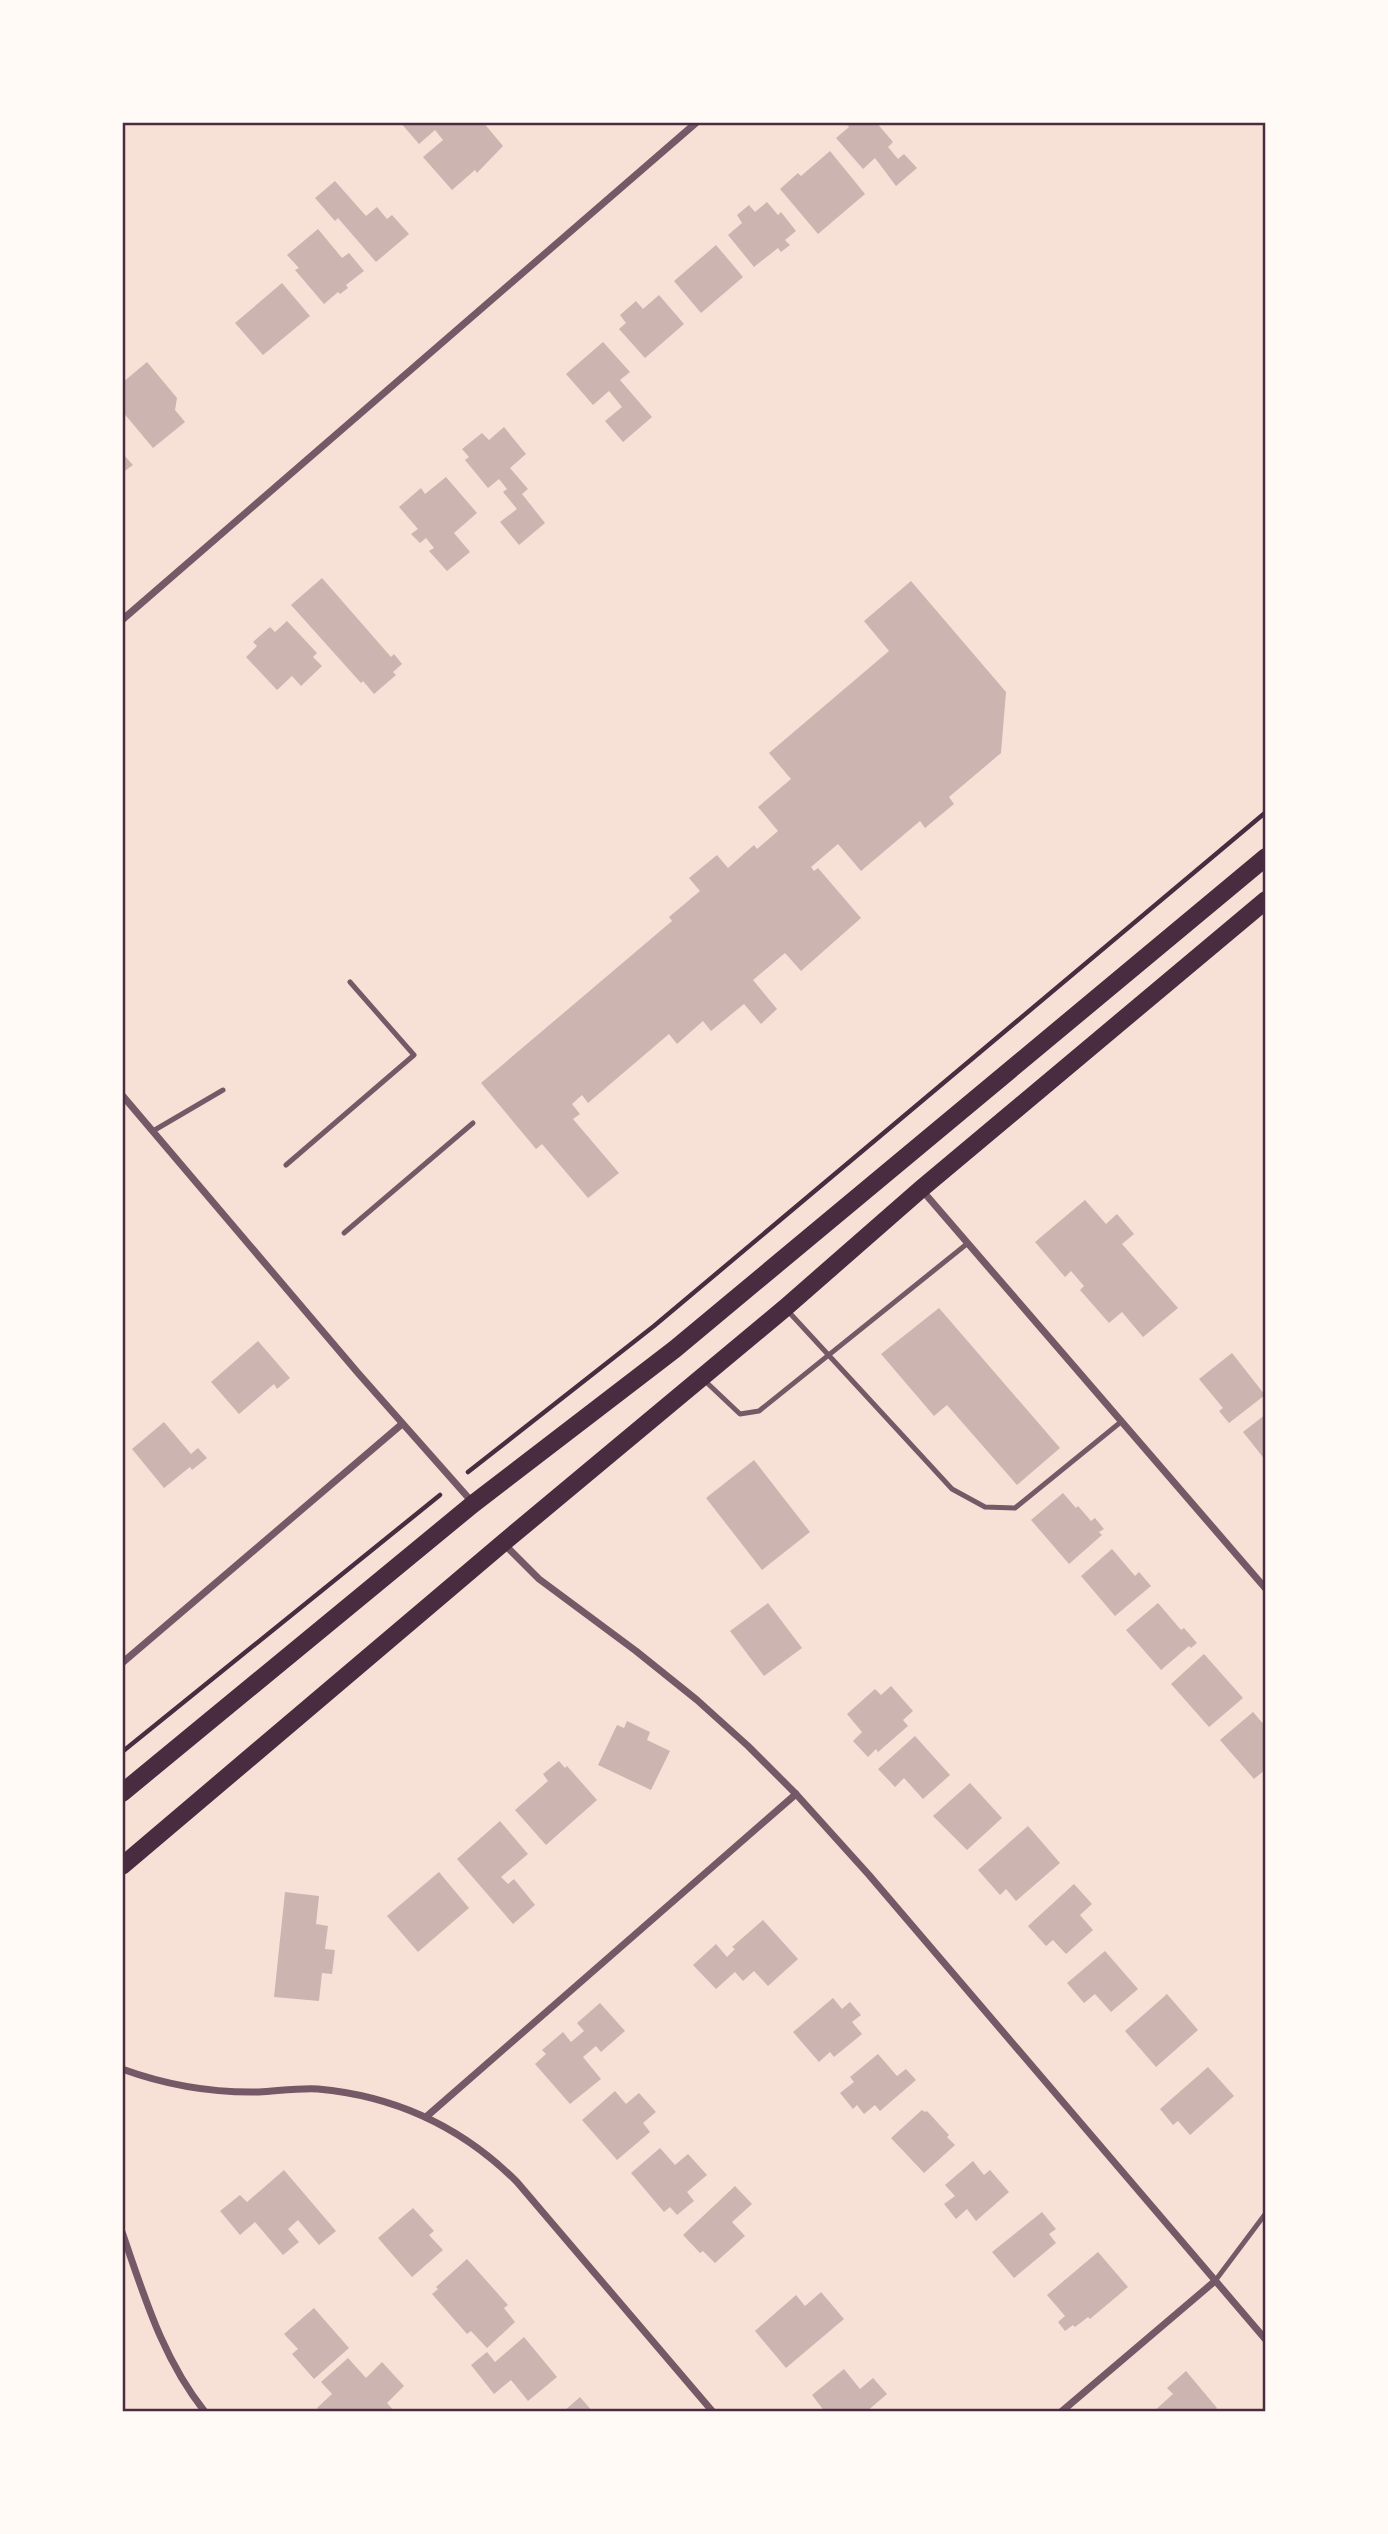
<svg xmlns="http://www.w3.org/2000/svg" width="1388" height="2534" font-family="Literata,serif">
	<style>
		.building { fill: #ccb4b1 }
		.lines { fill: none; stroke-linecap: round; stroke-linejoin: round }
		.path { stroke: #4a2c40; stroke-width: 4.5 }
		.service { stroke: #755966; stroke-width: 5 }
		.minor { stroke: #755966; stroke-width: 7 }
		.primary { stroke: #4a2c40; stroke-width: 18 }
		.neatline { fill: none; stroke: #4a2c40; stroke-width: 2.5 }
	</style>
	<rect width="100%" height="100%" fill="#f7e1d7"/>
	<!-- building -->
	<g class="building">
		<path d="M 400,122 L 483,122 L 503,146 L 477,173 L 475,170 L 452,190 L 423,157 L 443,140 L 435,130 L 419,144 Z"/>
		<path d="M 850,122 L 876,122 L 893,142 L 888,147 L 898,159 L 904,154 L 917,168 L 896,186 L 875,158 L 863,169 L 836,138 L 849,127 L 847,125 Z"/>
		<path d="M 830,151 L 865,194 L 818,234 L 780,189 L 798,173 L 801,176 Z"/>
		<path d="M 335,181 L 366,216 L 377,207 L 387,219 L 392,215 L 409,234 L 376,262 L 338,218 L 335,221 L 315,198 Z"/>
		<path d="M 767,202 L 778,215 L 781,212 L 796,231 L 785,240 L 790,245 L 781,252 L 778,248 L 754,267 L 728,235 L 742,223 L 737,215 L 749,205 L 755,212 Z"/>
		<path d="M 318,229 L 342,258 L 349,253 L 364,271 L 346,285 L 348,288 L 340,294 L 338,292 L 324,304 L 295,270 L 299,268 L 287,255 Z"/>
		<path d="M 716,245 L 743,277 L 701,313 L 674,281 Z"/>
		<path d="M 282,283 L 310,316 L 263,355 L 235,323 Z"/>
		<path d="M 659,295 L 684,324 L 645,358 L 619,329 L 626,323 L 620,315 L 636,301 L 643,309 Z"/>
		<path d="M 603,342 L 630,372 L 620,380 L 652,417 L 623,442 L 605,421 L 622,407 L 609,391 L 593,405 L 566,374 Z"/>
		<path d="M 147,362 L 177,398 L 175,410 L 185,422 L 153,448 L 122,411 L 122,383 Z"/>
		<path d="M 504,427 L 526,454 L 510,468 L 528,489 L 522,494 L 545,523 L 519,545 L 500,522 L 517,509 L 503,492 L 507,489 L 499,479 L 488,488 L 465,460 L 469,457 L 462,449 L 482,433 L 489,440 Z"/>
		<path d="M 122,453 L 133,465 L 122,473 Z"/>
		<path d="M 446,477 L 477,513 L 454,533 L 470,552 L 447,571 L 429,551 L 434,548 L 426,538 L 420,543 L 411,534 L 418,529 L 399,507 L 421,488 L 425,494 Z"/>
		<path d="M 322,578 L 391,657 L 394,654 L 402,664 L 393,672 L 396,675 L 374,694 L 363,681 L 361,683 L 291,605 Z"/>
		<path d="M 911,581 L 1006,692 L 1001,753 L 949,797 L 954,804 L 925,828 L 920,821 L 861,871 L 838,844 L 811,867 L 814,871 L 818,868 L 861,918 L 801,971 L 785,953 L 753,980 L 777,1009 L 761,1024 L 744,1004 L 711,1031 L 703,1021 L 677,1044 L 669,1034 L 588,1103 L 582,1095 L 572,1104 L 580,1114 L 573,1119 L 619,1173 L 588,1198 L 542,1144 L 536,1149 L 481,1083 L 672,921 L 669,917 L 700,891 L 689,878 L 717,855 L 728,868 L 754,845 L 757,849 L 778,831 L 758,807 L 791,779 L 769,753 L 889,651 L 864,621 Z"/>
		<path d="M 287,621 L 317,653 L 313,657 L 322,666 L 301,686 L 292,676 L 277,690 L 246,657 L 257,646 L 253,642 L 270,627 L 275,632 Z"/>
		<path d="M 1085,1200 L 1106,1224 L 1117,1214 L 1134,1234 L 1122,1244 L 1178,1308 L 1143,1337 L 1122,1312 L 1109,1323 L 1080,1290 L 1084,1286 L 1071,1271 L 1065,1277 L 1035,1242 Z"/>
		<path d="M 939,1308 L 1060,1448 L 1017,1485 L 947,1405 L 934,1416 L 881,1354 Z"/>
		<path d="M 258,1341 L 290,1378 L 277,1389 L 274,1384 L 239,1414 L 211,1382 Z"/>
		<path d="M 1232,1353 L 1265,1395 L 1229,1423 L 1219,1411 L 1223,1408 L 1199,1379 Z"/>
		<path d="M 1266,1414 L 1266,1461 L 1243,1432 Z"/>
		<path d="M 164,1422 L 191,1454 L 198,1448 L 207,1458 L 192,1470 L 190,1467 L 164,1488 L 132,1449 Z"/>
		<path d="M 754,1460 L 810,1532 L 762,1570 L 706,1498 Z"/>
		<path d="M 1063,1493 L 1076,1508 L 1078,1506 L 1091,1521 L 1095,1518 L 1104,1529 L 1099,1532 L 1102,1535 L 1069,1564 L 1031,1520 Z"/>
		<path d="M 1112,1549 L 1135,1576 L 1139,1572 L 1151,1586 L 1115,1616 L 1081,1576 Z"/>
		<path d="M 768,1603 L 802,1648 L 764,1676 L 730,1631 Z"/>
		<path d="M 1158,1603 L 1181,1630 L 1184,1628 L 1197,1643 L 1191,1648 L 1189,1646 L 1161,1670 L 1126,1630 Z"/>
		<path d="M 1204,1654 L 1243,1698 L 1209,1727 L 1171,1684 Z"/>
		<path d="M 891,1686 L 913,1711 L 903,1720 L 908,1726 L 878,1752 L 876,1749 L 868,1757 L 853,1741 L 862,1732 L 847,1714 L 875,1689 L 881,1695 Z"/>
		<path d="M 1253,1712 L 1266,1727 L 1266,1769 L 1254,1779 L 1220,1740 Z"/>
		<path d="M 627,1721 L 650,1732 L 647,1740 L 670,1751 L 651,1790 L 598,1765 L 617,1725 L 624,1728 Z"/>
		<path d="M 915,1736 L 950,1775 L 923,1799 L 904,1778 L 895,1787 L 878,1769 Z"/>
		<path d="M 559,1761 L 565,1768 L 567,1766 L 597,1800 L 546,1845 L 515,1810 L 548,1781 L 543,1774 Z"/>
		<path d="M 970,1783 L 1002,1818 L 967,1850 L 933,1816 Z"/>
		<path d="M 500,1821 L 528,1854 L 501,1877 L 508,1884 L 514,1879 L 535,1905 L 513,1924 L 457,1859 Z"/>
		<path d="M 1028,1826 L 1060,1863 L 1016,1901 L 1006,1889 L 1000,1895 L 978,1870 Z"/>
		<path d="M 439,1872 L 469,1908 L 418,1952 L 387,1916 Z"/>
		<path d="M 1074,1884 L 1092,1904 L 1080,1915 L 1093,1930 L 1066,1954 L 1053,1940 L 1046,1946 L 1028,1926 Z"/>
		<path d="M 285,1892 L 319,1896 L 316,1924 L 328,1926 L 325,1949 L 335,1950 L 332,1974 L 322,1973 L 319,2001 L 274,1997 Z"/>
		<path d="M 763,1920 L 798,1959 L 768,1986 L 754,1971 L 743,1981 L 735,1972 L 716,1989 L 693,1965 L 716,1944 L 727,1957 L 735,1949 L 732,1947 Z"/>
		<path d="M 1105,1951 L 1138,1989 L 1111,2012 L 1095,1994 L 1084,2003 L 1067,1983 Z"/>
		<path d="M 1167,1994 L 1198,2030 L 1156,2067 L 1125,2031 Z"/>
		<path d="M 833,1998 L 842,2009 L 850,2002 L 861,2015 L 852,2022 L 862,2034 L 834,2057 L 830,2052 L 819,2062 L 793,2032 Z"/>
		<path d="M 600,2003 L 625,2031 L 601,2052 L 596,2046 L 583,2057 L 601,2079 L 570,2104 L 535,2064 L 546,2054 L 542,2050 L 563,2032 L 571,2042 L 584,2031 L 577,2023 Z"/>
		<path d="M 878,2054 L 897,2076 L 906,2069 L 916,2080 L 880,2111 L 875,2105 L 864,2114 L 857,2105 L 853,2109 L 840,2093 L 854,2082 L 850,2077 Z"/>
		<path d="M 1208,2067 L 1234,2096 L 1190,2135 L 1178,2121 L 1173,2125 L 1160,2109 Z"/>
		<path d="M 615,2091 L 626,2104 L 639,2093 L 656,2112 L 643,2123 L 650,2132 L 617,2160 L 582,2120 Z"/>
		<path d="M 922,2110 L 925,2112 L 927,2111 L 949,2135 L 947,2137 L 955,2145 L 924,2173 L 891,2138 Z"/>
		<path d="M 660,2148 L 675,2165 L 688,2154 L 707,2175 L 687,2192 L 694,2201 L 677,2215 L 670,2207 L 664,2212 L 631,2173 Z"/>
		<path d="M 973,2161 L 984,2175 L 990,2170 L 1009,2192 L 976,2221 L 967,2209 L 956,2219 L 944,2204 L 955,2196 L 945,2185 Z"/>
		<path d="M 284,2170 L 336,2231 L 319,2245 L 298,2220 L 288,2229 L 299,2242 L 283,2255 L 255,2222 L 240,2235 L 220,2211 L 240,2195 L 247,2202 Z"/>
		<path d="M 735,2186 L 752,2204 L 732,2222 L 745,2236 L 715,2263 L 703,2251 L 700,2253 L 683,2235 Z"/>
		<path d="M 413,2208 L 434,2231 L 429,2235 L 443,2250 L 412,2277 L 378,2238 Z"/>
		<path d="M 1042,2212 L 1056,2229 L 1049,2234 L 1056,2243 L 1014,2278 L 992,2252 Z"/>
		<path d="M 1098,2252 L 1128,2287 L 1090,2319 L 1088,2317 L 1075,2327 L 1073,2325 L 1065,2331 L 1058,2322 L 1065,2316 L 1047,2295 Z"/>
		<path d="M 467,2259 L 508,2305 L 504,2308 L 515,2322 L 487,2348 L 471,2331 L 467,2334 L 432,2294 L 438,2289 L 436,2287 Z"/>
		<path d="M 821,2292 L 844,2319 L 786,2368 L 755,2331 L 796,2295 L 805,2306 Z"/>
		<path d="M 314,2308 L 349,2348 L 314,2379 L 292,2354 L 298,2349 L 284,2334 Z"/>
		<path d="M 524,2337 L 557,2377 L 528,2401 L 511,2380 L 494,2394 L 471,2365 L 487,2352 L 495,2362 Z"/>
		<path d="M 348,2358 L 366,2378 L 382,2362 L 404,2386 L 387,2403 L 395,2412 L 320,2412 L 317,2408 L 332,2394 L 321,2382 Z"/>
		<path d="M 844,2369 L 860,2389 L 873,2378 L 887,2394 L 866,2412 L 825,2412 L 812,2395 Z"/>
		<path d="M 1186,2371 L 1217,2408 L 1213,2412 L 1153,2412 L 1173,2394 L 1167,2388 Z"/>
		<path d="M 580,2397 L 593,2412 L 563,2412 Z"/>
	</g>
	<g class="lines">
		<!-- path -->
		<g class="path">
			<path d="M 468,1472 L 654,1326 L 1266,812"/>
			<path d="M 122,1752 L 440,1495"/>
		</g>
		<!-- service -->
		<g class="service">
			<path d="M 153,1131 L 223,1090"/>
			<path d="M 286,1165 L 414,1055 L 350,982"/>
			<path d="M 344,1233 L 473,1123"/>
			<path d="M 787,1310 L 952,1489 L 985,1507 L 1015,1508 L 1122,1421"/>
			<path d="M 704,1380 L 740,1414 L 759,1411 L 968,1243"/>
			<path d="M 1215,2281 L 1266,2213"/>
		</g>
		<!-- minor -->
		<g class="minor">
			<path d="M 122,620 L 697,122"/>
			<path d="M 122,1095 L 358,1373 L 473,1503"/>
			<path d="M 921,1189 L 1266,1589"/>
			<path d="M 504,1544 L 539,1579 L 636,1651 L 697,1700 L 748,1746 L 796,1794 L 869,1875 L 1266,2340"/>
			<path d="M 122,1663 L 402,1424"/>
			<path d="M 122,2069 C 166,2085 212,2093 259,2092 C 278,2091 298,2088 318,2089 C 395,2096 462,2127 517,2182 L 713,2412"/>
			<path d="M 426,2117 L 796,1794"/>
			<path d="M 122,2232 C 144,2295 162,2358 205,2412"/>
			<path d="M 1061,2412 L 1215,2281"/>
		</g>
		<!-- primary -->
		<g class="primary">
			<path d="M 122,1793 L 473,1504 L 675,1349 L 1266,857"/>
			<path d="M 122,1866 L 503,1543 L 785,1308 L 921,1189 L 1266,900"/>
		</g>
	</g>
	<!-- border -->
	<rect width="1388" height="2534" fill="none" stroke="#fffaf5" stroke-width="248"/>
	<rect x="124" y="124" width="1140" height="2286" class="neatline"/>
</svg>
